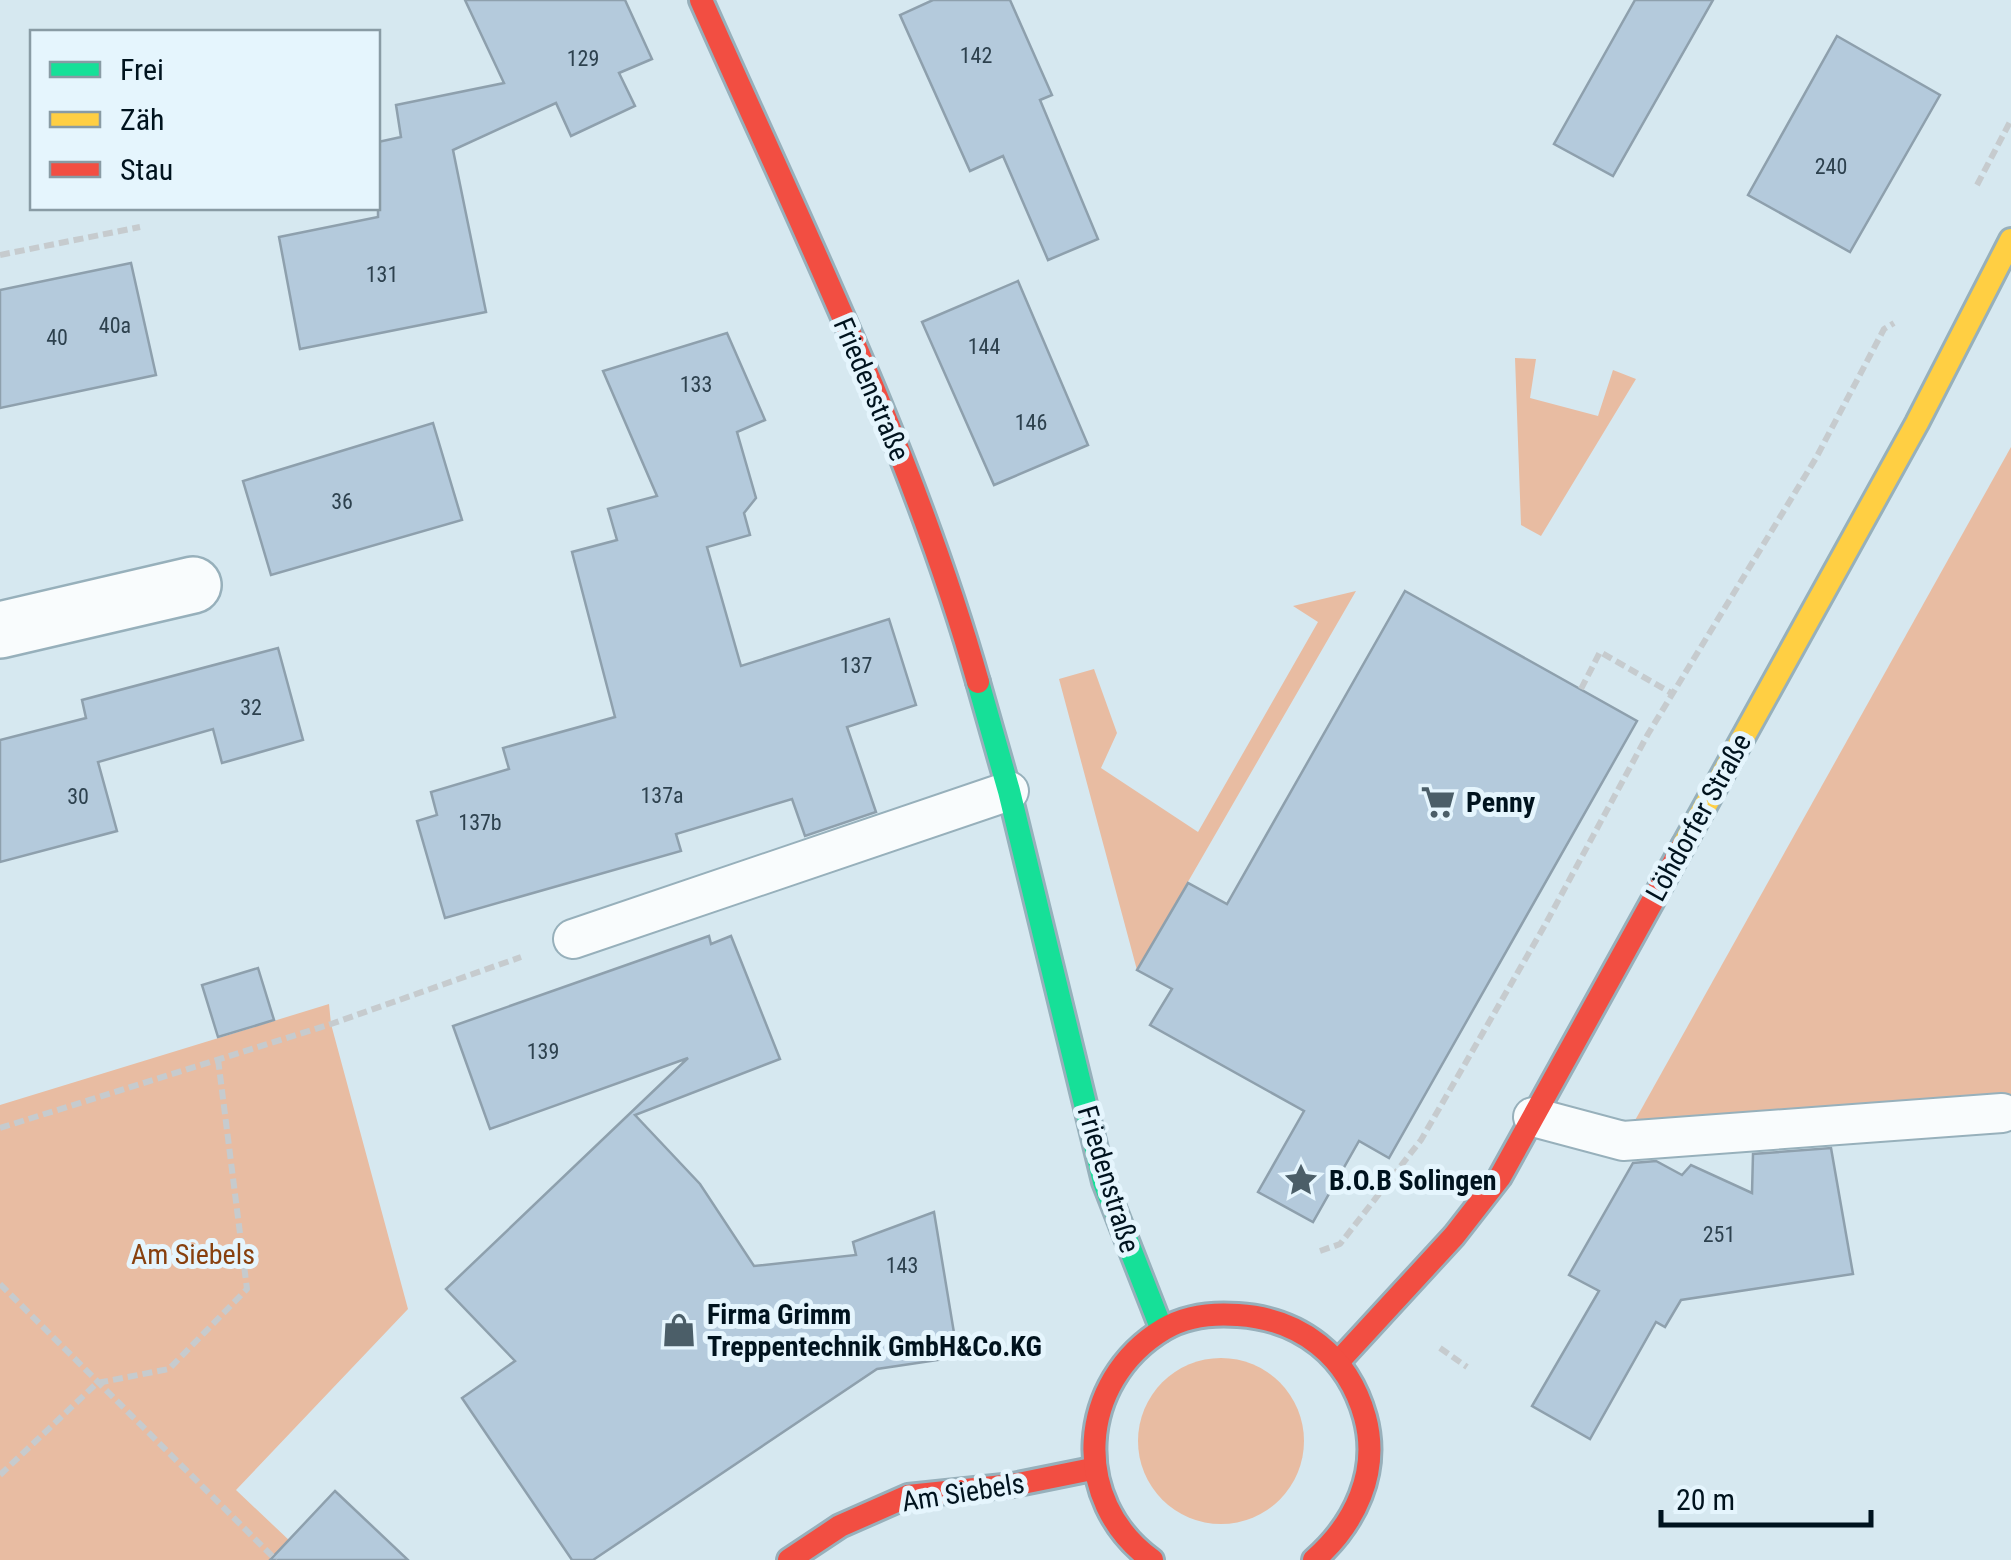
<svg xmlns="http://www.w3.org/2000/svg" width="2011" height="1560" font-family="'Roboto Condensed',sans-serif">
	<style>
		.green { fill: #e8bca2 }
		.building { fill: #b4cadc; stroke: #8ea0ad; stroke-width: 2.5 }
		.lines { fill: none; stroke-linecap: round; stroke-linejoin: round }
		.lane-casing { stroke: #97b0bb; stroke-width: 42 }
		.street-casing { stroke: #97b0bb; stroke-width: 60 }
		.fast-casing { stroke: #97b0bb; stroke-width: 28 }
		.slow-casing { stroke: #97b0bb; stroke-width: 28 }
		.jam-casing { stroke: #97b0bb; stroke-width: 28 }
		.path { stroke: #c6cbce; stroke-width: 6; stroke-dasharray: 10 5; stroke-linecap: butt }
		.lane { stroke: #f9fcfd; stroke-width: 38 }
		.street { stroke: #f9fcfd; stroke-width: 55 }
		.fast { stroke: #16e098; stroke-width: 22 }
		.slow { stroke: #ffcf43; stroke-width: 22 }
		.jam { stroke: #f24e42; stroke-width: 22 }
		.labels { text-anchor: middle; stroke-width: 10; stroke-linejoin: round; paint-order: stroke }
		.number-label { font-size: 22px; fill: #2d414e }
		.street-label { font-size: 28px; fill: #00131e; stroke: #e5f5fd }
		.poi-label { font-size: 28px; font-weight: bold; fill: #00131e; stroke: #e5f5fd; text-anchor: start }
		.park-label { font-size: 28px; fill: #88400e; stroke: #e5f5fd }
	</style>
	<rect width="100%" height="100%" fill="#d6e8f0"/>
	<!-- green -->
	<g class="green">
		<path d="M 1515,358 L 1536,359 L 1530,398 L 1598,416 L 1613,370 L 1636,379 L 1541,536 L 1521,525 Z"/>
		<path d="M 2011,447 L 2011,1098 L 1633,1124 Z"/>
		<path d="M 1356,591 L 1137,970 L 1059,679 L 1094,669 L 1117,733 L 1101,768 L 1198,832 L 1318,622 L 1293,606 Z"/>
		<path d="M 329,1004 L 331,1024 L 408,1309 L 236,1490 L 310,1560 L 0,1560 L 0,1105 Z"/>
		<circle cx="1221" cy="1441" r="83"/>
	</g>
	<!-- building -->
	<g class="building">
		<path d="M 465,0 L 625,0 L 652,59 L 619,73 L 635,106 L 571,136 L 556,103 L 453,150 L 486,312 L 300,349 L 279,237 L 378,217 L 378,142 L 401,137 L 396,105 L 504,83 Z"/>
		<path d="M 933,0 L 1010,0 L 1052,95 L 1040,100 L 1098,239 L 1048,260 L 1003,156 L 970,171 L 900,15 Z"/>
		<path d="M 1635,0 L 1713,0 L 1613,176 L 1554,144 Z"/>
		<path d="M 1837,36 L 1940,95 L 1850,252 L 1748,195 Z"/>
		<path d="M 131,263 L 156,375 L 0,408 L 0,290 Z"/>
		<path d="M 1018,281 L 1088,445 L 994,485 L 922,322 Z"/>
		<path d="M 727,333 L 765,420 L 737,432 L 756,498 L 744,513 L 750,535 L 707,547 L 741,666 L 889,619 L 916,705 L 847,727 L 876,812 L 805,836 L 792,799 L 676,834 L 681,851 L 445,918 L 417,821 L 437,815 L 431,792 L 509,769 L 503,748 L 615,717 L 572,552 L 617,540 L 608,509 L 657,496 L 603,371 Z"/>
		<path d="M 433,423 L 462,520 L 271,575 L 243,481 Z"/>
		<path d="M 1405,591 L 1637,721 L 1389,1158 L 1359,1141 L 1313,1222 L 1258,1192 L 1304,1111 L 1150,1025 L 1172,989 L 1137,970 L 1188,883 L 1227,904 Z"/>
		<path d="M 278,648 L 303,740 L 222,763 L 213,729 L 98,762 L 117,831 L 0,862 L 0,740 L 86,718 L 82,700 Z"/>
		<path d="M 709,936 L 711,944 L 731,936 L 780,1059 L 635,1115 L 700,1184 L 754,1266 L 856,1255 L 853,1242 L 934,1212 L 958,1357 L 877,1369 L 593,1560 L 572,1560 L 462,1398 L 515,1361 L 446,1289 L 688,1058 L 490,1129 L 453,1026 Z"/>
		<path d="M 258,968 L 274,1020 L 218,1037 L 202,985 Z"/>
		<path d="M 1831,1148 L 1853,1274 L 1681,1300 L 1665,1327 L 1656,1322 L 1590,1439 L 1532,1406 L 1599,1291 L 1569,1275 L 1633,1163 L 1656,1161 L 1682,1175 L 1691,1165 L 1752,1193 L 1753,1154 Z"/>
		<path d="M 335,1491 L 408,1560 L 270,1560 Z"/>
	</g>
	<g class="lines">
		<!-- lane casing -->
		<g class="lane-casing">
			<g id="lane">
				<path d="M 573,939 L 1009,791"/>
				<path d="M 1533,1117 L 1623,1141 L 2002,1113"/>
			</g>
		</g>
		<!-- street casing -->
		<g class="street-casing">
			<path id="street" d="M 0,630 L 193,585"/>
		</g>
		<!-- fast casing -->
		<g class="fast-casing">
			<path id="fast" d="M 978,682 L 1009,791 L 1104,1182 L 1162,1330"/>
		</g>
		<!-- slow casing -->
		<g class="slow-casing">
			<path id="slow" d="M 1683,846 L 1917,423 L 2011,240"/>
		</g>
		<!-- jam casing -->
		<g class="jam-casing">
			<g id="jam">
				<path d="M 701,0 C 800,224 911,446 978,682"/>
				<path d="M 1338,1362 L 1454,1236 L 1500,1177 L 1683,846"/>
				<path d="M 789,1560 L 840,1526 L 908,1496 L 1013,1485 L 1092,1469"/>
				<path d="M 1152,1560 C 1070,1501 1077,1381 1164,1329 C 1186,1316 1212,1313 1238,1315 C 1301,1319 1348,1356 1365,1417 C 1380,1472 1355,1524 1314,1560"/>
			</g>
		</g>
		<!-- path -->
		<g class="path">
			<path d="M 1977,185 L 2011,120"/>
			<path d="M 0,255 L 140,227"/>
			<path d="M 1581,689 L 1600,652 L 1673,694"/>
			<path d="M 0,1128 L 331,1024 L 521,957"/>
			<path d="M 1320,1251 L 1340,1244 L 1421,1140 L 1545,925 L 1648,734 L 1816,458 L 1884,329 L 1894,323"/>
			<path d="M 0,1284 L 276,1560"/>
			<path d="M 1440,1348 L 1467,1367"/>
			<path d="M 0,1475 L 97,1383 L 169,1369 L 247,1289 L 218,1059"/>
		</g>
		<!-- lane -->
		<use href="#lane" class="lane"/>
		<!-- street -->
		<use href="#street" class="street"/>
		<!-- fast -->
		<use href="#fast" class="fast"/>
		<!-- slow -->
		<use href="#slow" class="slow"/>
		<!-- jam -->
		<use href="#jam" class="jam"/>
	</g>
	<!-- icons -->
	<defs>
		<g id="supermarket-bare" transform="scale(2.7)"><path d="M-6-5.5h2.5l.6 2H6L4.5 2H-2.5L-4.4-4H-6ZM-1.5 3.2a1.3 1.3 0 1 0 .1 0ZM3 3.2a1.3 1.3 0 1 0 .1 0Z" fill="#4b5e68" stroke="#e5f5fd" stroke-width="2.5" paint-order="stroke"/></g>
		<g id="sight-bare" transform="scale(2.7)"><path d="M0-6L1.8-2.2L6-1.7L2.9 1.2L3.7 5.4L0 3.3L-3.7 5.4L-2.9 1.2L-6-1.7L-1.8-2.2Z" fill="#4b5e68" stroke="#e5f5fd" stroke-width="2.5" paint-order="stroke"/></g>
		<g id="shop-bare" transform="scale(2.7)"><path d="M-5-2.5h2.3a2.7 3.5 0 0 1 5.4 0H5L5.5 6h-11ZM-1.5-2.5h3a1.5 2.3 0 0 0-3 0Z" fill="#4b5e68" stroke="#e5f5fd" stroke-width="2.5" paint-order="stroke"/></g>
	</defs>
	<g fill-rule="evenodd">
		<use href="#supermarket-bare" x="1438" y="802"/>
		<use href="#sight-bare" x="1301" y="1180"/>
		<use href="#shop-bare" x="679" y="1330"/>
	</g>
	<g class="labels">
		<!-- number labels -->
		<g class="number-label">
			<text x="976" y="63">142</text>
			<text x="583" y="66">129</text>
			<text x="1831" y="174">240</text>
			<text x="382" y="282">131</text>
			<text x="115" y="333">40a</text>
			<text x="57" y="345">40</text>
			<text x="984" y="354">144</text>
			<text x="696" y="392">133</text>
			<text x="1031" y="430">146</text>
			<text x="342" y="509">36</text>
			<text x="856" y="673">137</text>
			<text x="251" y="715">32</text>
			<text x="662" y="803">137a</text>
			<text x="78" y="804">30</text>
			<text x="480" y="830">137b</text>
			<text x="543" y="1059">139</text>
			<text x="1719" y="1242">251</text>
			<text x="902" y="1273">143</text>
		</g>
		<!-- street labels -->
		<g class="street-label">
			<text transform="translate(872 389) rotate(67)" y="10">Friedenstraße</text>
			<text transform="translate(1698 817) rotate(-61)" y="10">Löhdorfer Straße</text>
			<text transform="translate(1109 1179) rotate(73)" y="10">Friedenstraße</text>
			<text transform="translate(963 1492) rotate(-9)" y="10">Am Siebels</text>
		</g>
		<!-- poi labels -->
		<g class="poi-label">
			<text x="1466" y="812">Penny</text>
			<text x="1329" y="1190">B.O.B Solingen</text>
			<text x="707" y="1324">Firma Grimm<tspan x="707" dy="32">Treppentechnik GmbH&amp;Co.KG</tspan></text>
		</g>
		<!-- park labels -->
		<g class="park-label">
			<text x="193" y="1264">Am Siebels</text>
		</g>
	</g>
	<!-- legend -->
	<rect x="30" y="30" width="350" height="180" fill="#e5f5fd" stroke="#899ba4" stroke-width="2.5"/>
	<rect x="50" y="62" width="50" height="15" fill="#16e098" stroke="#899ba4" stroke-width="2.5"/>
	<text x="120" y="80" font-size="30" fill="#00131e">Frei</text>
	<rect x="50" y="112" width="50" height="15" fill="#ffcf43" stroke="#899ba4" stroke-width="2.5"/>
	<text x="120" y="130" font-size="30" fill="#00131e">Zäh</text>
	<rect x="50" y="162" width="50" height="15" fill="#f24e42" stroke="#899ba4" stroke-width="2.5"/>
	<text x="120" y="180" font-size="30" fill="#00131e">Stau</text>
	<!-- scale -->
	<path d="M1661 1510v15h210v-15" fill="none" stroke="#00131e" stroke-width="5"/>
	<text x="1676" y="1510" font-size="30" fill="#00131e" stroke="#e5f5fd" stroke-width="8" paint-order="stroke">20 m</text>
</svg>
